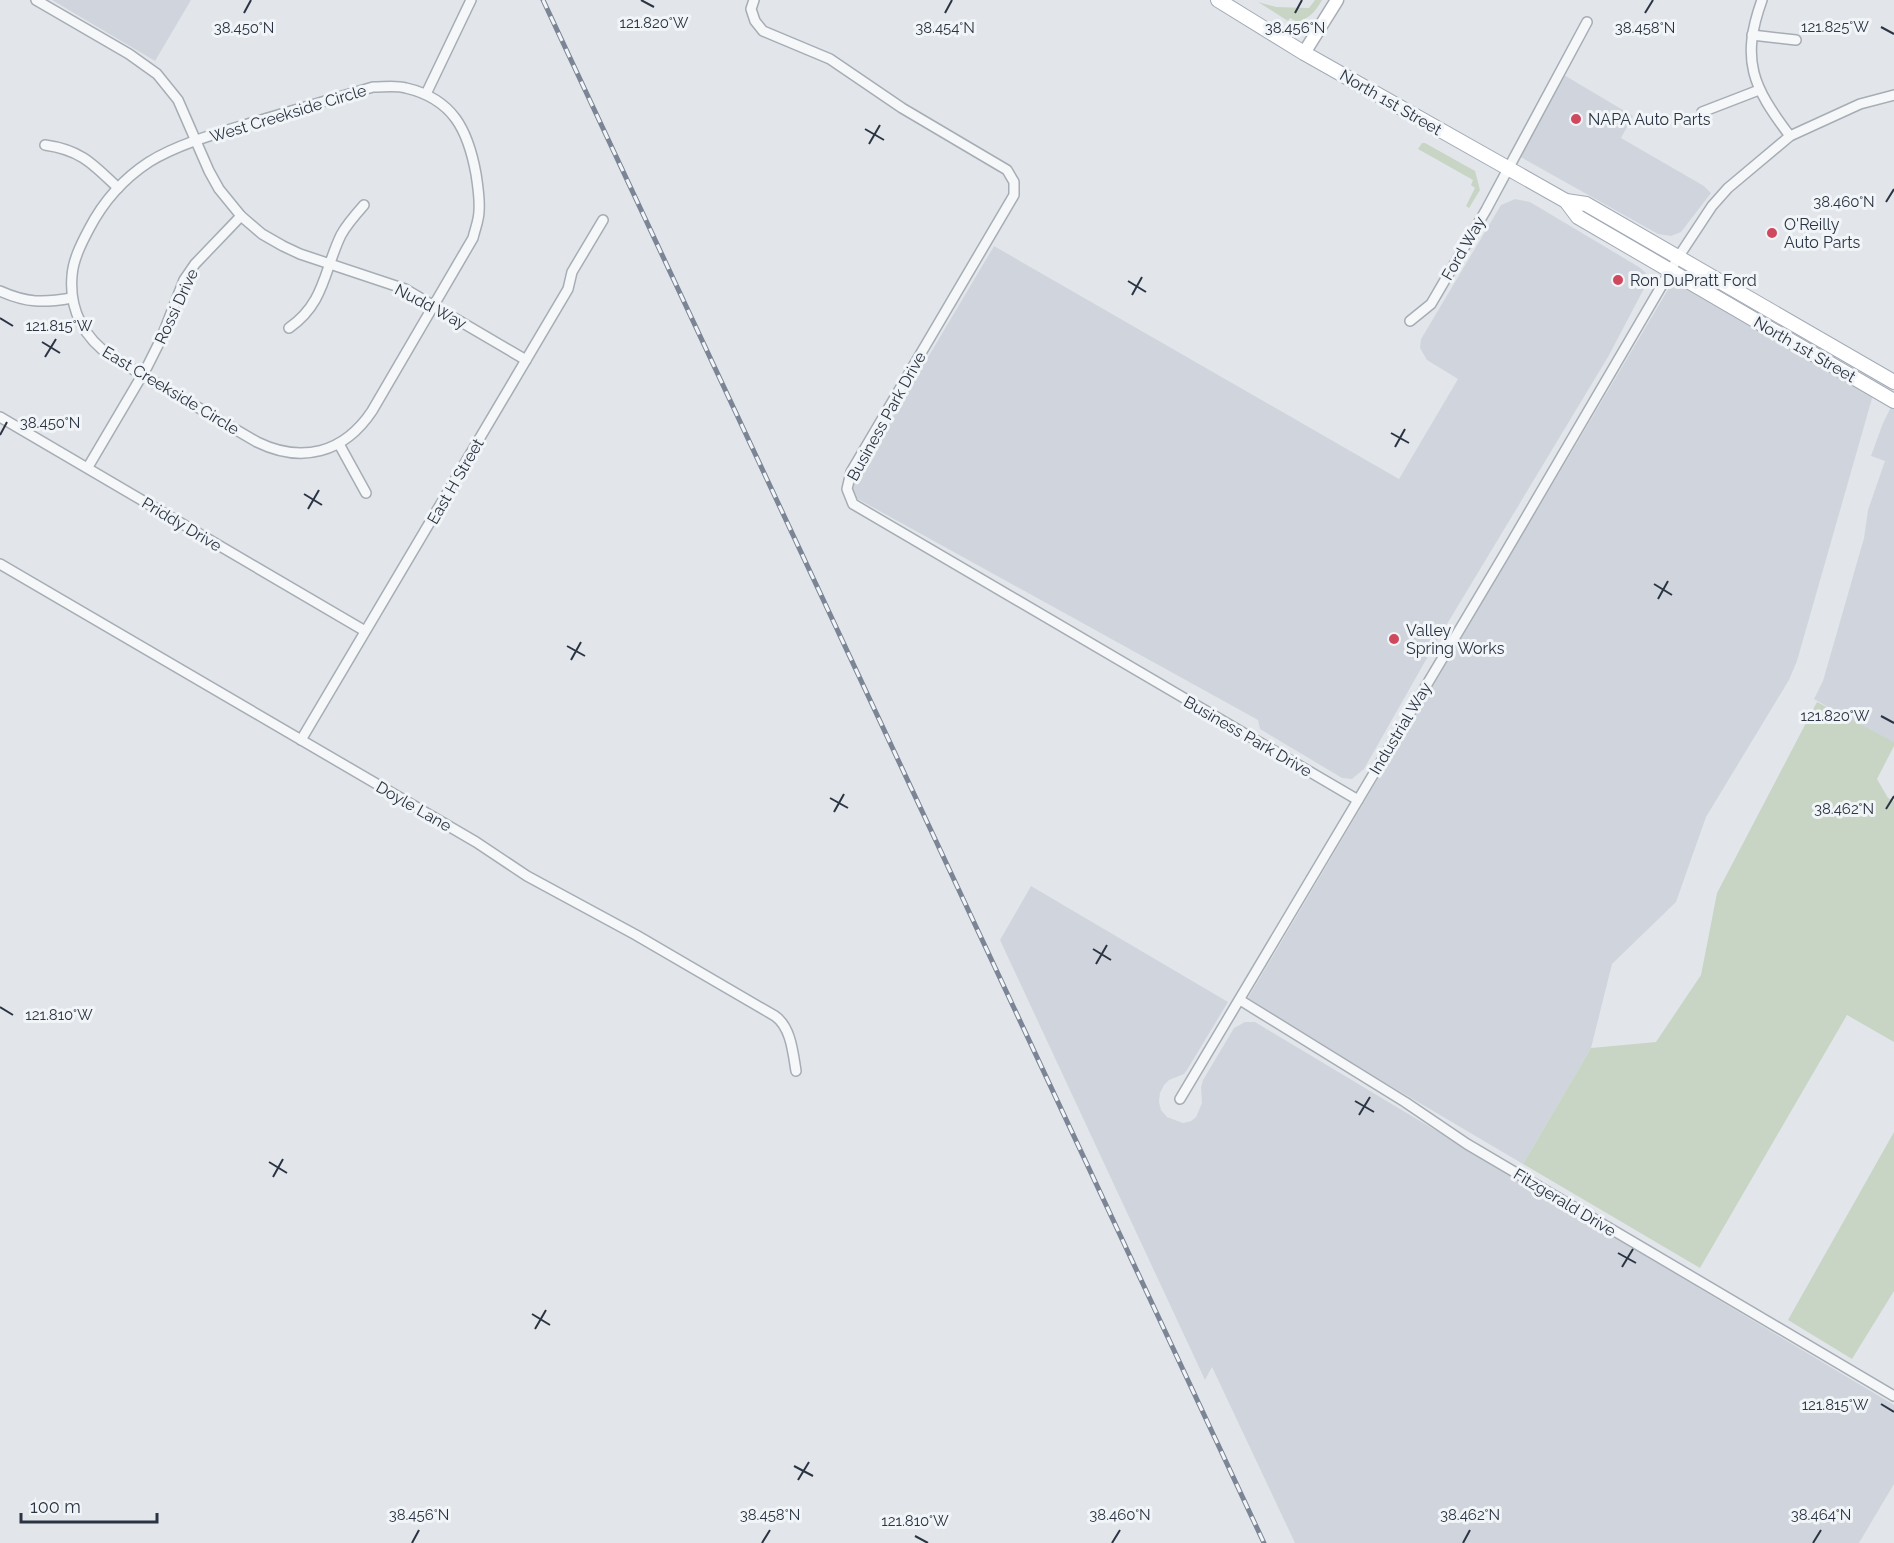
<svg xmlns="http://www.w3.org/2000/svg" width="1894" height="1543" font-family="Raleway,sans-serif">
	<style>
		.built { fill: #d0d5dd }
		.green { fill: #c8d5c4 }
		.lines { fill: none; stroke-linecap: round; stroke-linejoin: round }
		.street-casing { stroke: #a7adb5; stroke-width: 12 }
		.secondary-casing { stroke: #a7adb5; stroke-width: 15 }
		.primary-casing { stroke: #a2aab7; stroke-width: 16 }
		.street { stroke: #f5f7f9; stroke-width: 9 }
		.secondary { stroke: #fff; stroke-width: 12 }
		.primary { stroke: #fff; stroke-width: 14 }
		.rail-casing { stroke: #7c8595; stroke-width: 5 }
		.rail { stroke: #f2f5f8; stroke-width: 3; stroke-dasharray: 9; stroke-linecap: butt }
		.ticks { fill: none; stroke: #2a3443; stroke-width: 2 }
		.poi-dot { fill: #d0485e; stroke: #f2f5f8; stroke-width: 2 }
		.labels { text-anchor: middle; stroke-width: 6; stroke-linejoin: round; paint-order: stroke }
		.street-label { font-size: 16px; fill: #2a3443; stroke: #f2f5f8 }
		.poi-label { font-size: 16px; fill: #2a3443; stroke: #f2f5f8; text-anchor: start }
		.ticks-label { font-size: 15px; text-anchor: middle; fill: #2a3443; stroke: #f2f5f8; stroke-width: 6; stroke-linejoin: round; paint-order: stroke }
	</style>
	<rect width="100%" height="100%" fill="#e2e6eb"/>
	<!-- built -->
	<g class="built">
		<path d="M 52,0 L 191,0 L 155,61 Z"/>
		<path d="M 1564,75 L 1633,116 L 1621,138 L 1704,186 L 1711,193 L 1681,232 L 1671,236 L 1658,234 L 1517,155 Z"/>
		<path d="M 1515,199 L 1530,202 L 1639,267 L 1646,273 L 1648,281 L 1608,357 L 1435,644 L 1364,769 L 1352,779 L 1342,778 L 1260,729 L 1258,720 L 856,498 L 851,487 L 994,246 L 1399,479 L 1458,379 L 1427,360 L 1420,348 L 1421,339 L 1501,205 Z"/>
		<path d="M 1673,281 L 1873,395 L 1797,661 L 1789,680 L 1706,817 L 1676,902 L 1612,964 L 1591,1048 L 1523,1164 L 1384,1082 L 1248,998 Z"/>
		<path d="M 1891,407 L 1894,409 L 1894,745 L 1814,699 L 1823,681 L 1864,538 L 1868,510 L 1885,461 L 1871,456 L 1883,423 Z"/>
		<path d="M 1031,886 L 1228,1002 L 1187,1070 L 1184,1074 L 1169,1080 L 1164,1085 L 1160,1093 L 1159,1102 L 1161,1110 L 1167,1117 L 1183,1123 L 1191,1121 L 1196,1117 L 1202,1103 L 1201,1088 L 1203,1080 L 1234,1028 L 1245,1022 L 1255,1022 L 1894,1405 L 1894,1484 L 1859,1543 L 1295,1543 L 1212,1367 L 1205,1380 L 1000,940 Z"/>
	</g>
	<!-- green -->
	<g class="green">
		<path d="M 1315,0 L 1322,0 C 1315,12 1310,18 1297,22 L 1290,18 L 1288,21 L 1258,2 L 1276,7 L 1309,8 Z"/>
		<path d="M 1422,143 L 1425,143 L 1475,171 L 1480,190 L 1469,208 L 1466,206 L 1475,188 L 1471,185 L 1473,180 L 1418,149 Z"/>
		<path d="M 1817,702 L 1894,742 L 1894,746 L 1877,779 L 1888,798 L 1894,801 L 1894,1042 L 1847,1015 L 1700,1268 L 1523,1164 L 1591,1048 L 1656,1042 L 1701,975 L 1717,893 Z"/>
		<path d="M 1894,1132 L 1894,1291 L 1852,1359 L 1788,1320 Z"/>
	</g>
	<g class="lines">
		<!-- street casing -->
		<g class="street-casing">
			<g id="street">
				<path d="M 36,0 L 129,54 L 157,74 L 178,100 L 209,171 L 219,189 L 241,216 L 262,234 L 283,246 L 300,254 L 405,289 L 526,360"/>
				<path d="M 754,0 L 751,9 L 755,21 L 763,31 L 830,59 L 902,108 L 1007,170 L 1014,182 L 1014,195 L 851,472 L 847,489 L 853,504 L 1358,800"/>
				<path d="M 1762,0 C 1740,61 1753,87 1790,136"/>
				<path d="M 1752,35 L 1796,40"/>
				<path d="M 373,87 C 384,87 396,85 406,88 C 453,99 468,130 476,174 C 478,187 480,199 479,211 C 479,220 475,229 473,238 L 372,411 C 344,453 302,464 257,442 L 112,357 C 84,338 69,310 72,276 C 73,260 81,244 89,229 C 103,202 123,179 149,162 C 178,144 218,133 251,123 C 292,111 333,99 373,87 Z"/>
				<path d="M 426,94 L 471,0"/>
				<path d="M 1702,112 L 1759,90"/>
				<path d="M 45,145 C 81,150 93,164 118,188"/>
				<path d="M 0,291 C 27,303 43,303 72,298"/>
				<path d="M 1410,321 L 1431,304 L 1486,210 L 1587,22"/>
				<path d="M 289,328 C 325,303 324,270 341,235 C 347,224 356,214 364,205"/>
				<path d="M 0,417 L 365,631"/>
				<path d="M 339,444 L 366,493"/>
				<path d="M 88,467 L 147,367 L 161,339 L 184,280 L 195,264 L 241,216"/>
				<path d="M 0,564 L 476,842 L 527,876 L 636,935 L 775,1016 C 791,1027 793,1053 796,1071"/>
				<path d="M 301,740 L 568,289 L 572,272 L 603,220"/>
				<path d="M 1240,1000 L 1405,1102 L 1467,1144 L 1894,1396"/>
				<path d="M 1180,1099 L 1504,555 L 1679,256 L 1712,206 L 1728,188 L 1790,136 L 1860,104 L 1894,95"/>
			</g>
		</g>
		<!-- secondary casing -->
		<g class="secondary-casing">
			<path id="secondary" d="M 1304,53 L 1337,0"/>
		</g>
		<!-- primary casing -->
		<g class="primary-casing">
			<g id="primary">
				<path d="M 1218,0 L 1304,53 L 1566,201 L 1578,217 L 1894,401"/>
				<path d="M 1566,201 L 1586,204 L 1894,382"/>
			</g>
		</g>
		<!-- street -->
		<use href="#street" class="street"/>
		<!-- secondary -->
		<use href="#secondary" class="secondary"/>
		<!-- primary -->
		<use href="#primary" class="primary"/>
		<!-- rail casing -->
		<g class="rail-casing">
			<path id="rail" d="M 543,0 L 1264,1543"/>
		</g>
		<!-- rail -->
		<use href="#rail" class="rail"/>
	</g>
	<!-- ticks -->
	<path class="ticks" d="M 641,0 L 654,7M 244,13 L 251,0M 945,13 L 952,0M 1295,13 L 1302,0M 1645,13 L 1653,0M 1881,27 L 1894,34M 865,129 L 884,140M 869,144 L 880,125M 1886,202 L 1894,189M 1128,281 L 1146,292M 1132,295 L 1142,277M 0,318 L 13,326M 42,342 L 60,353M 45,357 L 56,339M 1391,433 L 1409,443M 0,435 L 7,422M 1395,447 L 1405,429M 304,494 L 322,505M 308,509 L 319,490M 1654,584 L 1672,595M 1658,599 L 1668,581M 567,646 L 585,656M 571,660 L 581,642M 1881,716 L 1894,723M 830,798 L 848,808M 1886,809 L 1894,796M 834,812 L 844,794M 1093,949 L 1111,960M 1096,964 L 1107,945M 0,1007 L 13,1015M 1355,1101 L 1374,1112M 1359,1115 L 1370,1097M 269,1162 L 287,1173M 273,1177 L 283,1159M 1618,1253 L 1636,1263M 1622,1267 L 1633,1249M 532,1314 L 550,1325M 535,1329 L 546,1310M 1881,1404 L 1894,1412M 794,1466 L 813,1476M 798,1480 L 809,1462M 915,1536 L 928,1543M 412,1543 L 419,1530M 762,1543 L 770,1530M 1112,1543 L 1120,1530M 1463,1543 L 1470,1530M 1813,1543 L 1821,1530"/>
	<!-- markers -->
	<g class="poi-dot">
		<circle cx="1576" cy="119" r="6"/>
		<circle cx="1772" cy="233" r="6"/>
		<circle cx="1618" cy="280" r="6"/>
		<circle cx="1394" cy="639" r="6"/>
	</g>
	<g class="labels">
		<!-- street labels -->
		<g class="street-label">
			<text transform="translate(1391 102) rotate(30)" y="6">North 1st Street</text>
			<text transform="translate(288 113) rotate(-17)" y="6">West Creekside Circle</text>
			<text transform="translate(1463 248) rotate(-60)" y="6">Ford Way</text>
			<text transform="translate(176 306) rotate(-65)" y="6">Rossi Drive</text>
			<text transform="translate(431 306) rotate(28)" y="6">Nudd Way</text>
			<text transform="translate(1805 349) rotate(30)" y="6">North 1st Street</text>
			<text transform="translate(171 390) rotate(31)" y="6">East Creekside Circle</text>
			<text transform="translate(886 416) rotate(-61)" y="6">Business Park Drive</text>
			<text transform="translate(455 481) rotate(-60)" y="6">East H Street</text>
			<text transform="translate(182 524) rotate(31)" y="6">Priddy Drive</text>
			<text transform="translate(1400 728) rotate(-59)" y="6">Industrial Way</text>
			<text transform="translate(1248 736) rotate(30)" y="6">Business Park Drive</text>
			<text transform="translate(414 806) rotate(30)" y="6">Doyle Lane</text>
			<text transform="translate(1565 1202) rotate(31)" y="6">Fitzgerald Drive</text>
		</g>
		<!-- poi labels -->
		<g class="poi-label">
			<text x="1588" y="125">NAPA Auto Parts</text>
			<text x="1784" y="230">O'Reilly<tspan x="1784" dy="18">Auto Parts</tspan></text>
			<text x="1630" y="286">Ron DuPratt Ford</text>
			<text x="1406" y="636">Valley<tspan x="1406" dy="18">Spring Works</tspan></text>
		</g>
	</g>
	<g class="ticks-label">
		<text x="654" y="28">121.820°W</text>
		<text x="1835" y="32">121.825°W</text>
		<text x="244" y="33">38.450°N</text>
		<text x="945" y="33">38.454°N</text>
		<text x="1295" y="33">38.456°N</text>
		<text x="1645" y="33">38.458°N</text>
		<text x="1844" y="207">38.460°N</text>
		<text x="59" y="331">121.815°W</text>
		<text x="50" y="428">38.450°N</text>
		<text x="1835" y="721">121.820°W</text>
		<text x="1844" y="814">38.462°N</text>
		<text x="59" y="1020">121.810°W</text>
		<text x="1835" y="1410">121.815°W</text>
		<text x="419" y="1520">38.456°N</text>
		<text x="770" y="1520">38.458°N</text>
		<text x="1120" y="1520">38.460°N</text>
		<text x="1470" y="1520">38.462°N</text>
		<text x="1821" y="1520">38.464°N</text>
		<text x="915" y="1526">121.810°W</text>
	</g>
	<!-- scale -->
	<path d="M21 1513v9h136v-9" fill="none" stroke="#2a3443" stroke-width="3"/>
	<text x="30" y="1513" font-size="18" fill="#2a3443" stroke="#f2f5f8" stroke-width="4.5" paint-order="stroke">100 m</text>
</svg>
